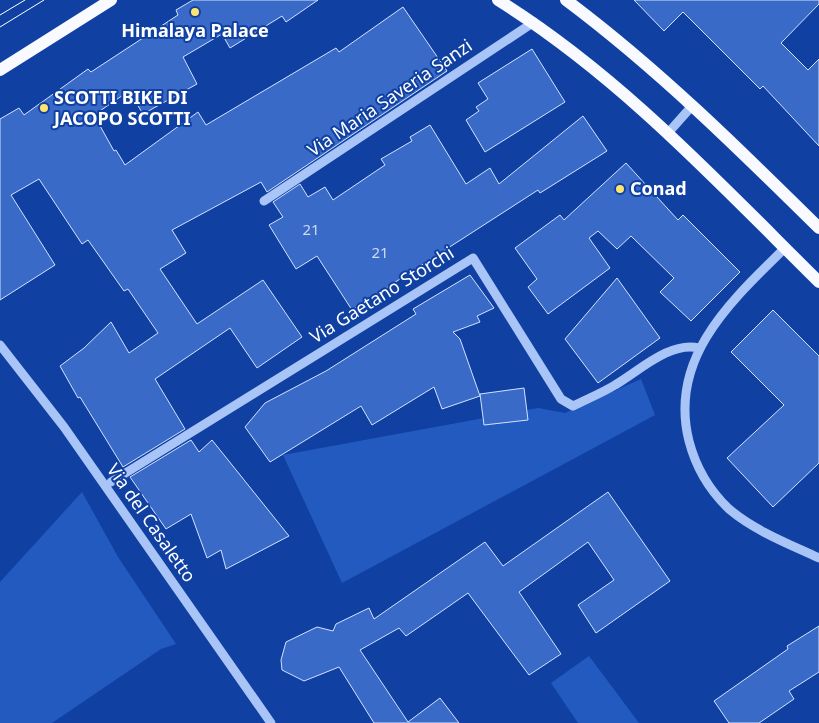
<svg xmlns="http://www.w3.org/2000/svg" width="819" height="723" font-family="'Noto Sans',sans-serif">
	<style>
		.green { fill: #235ac0 }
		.building { fill: #396ac8; stroke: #d3e2fe }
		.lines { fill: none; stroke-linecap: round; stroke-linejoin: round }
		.minor { stroke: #a9c4f6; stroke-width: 9 }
		.major { stroke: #f8faff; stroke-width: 12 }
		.tram { stroke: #fff; stroke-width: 1 }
		.poi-dot { fill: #ffe46e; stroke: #1041a2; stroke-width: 2 }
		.labels { text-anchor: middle; stroke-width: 4; stroke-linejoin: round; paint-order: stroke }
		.number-label { font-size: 15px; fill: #cedaf1 }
		.poi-label { font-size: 18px; font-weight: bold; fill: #fff; stroke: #1041a2; text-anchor: start }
		.street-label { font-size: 18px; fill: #fff; stroke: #1041a2 }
	</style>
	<rect width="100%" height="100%" fill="#1041a2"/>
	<!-- green -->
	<g class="green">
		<path d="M 641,379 L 655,415 L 342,583 L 283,455 L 538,408 L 565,413 Z"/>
		<path d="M 82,492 L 118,557 L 176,644 L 161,649 L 52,723 L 0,723 L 0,582 Z"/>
		<path d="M 589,656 L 639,723 L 578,723 L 551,683 Z"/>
	</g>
	<!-- building -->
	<g class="building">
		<path d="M 193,0 L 318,0 L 286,22 L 282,16 L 230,48 L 222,34 L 183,57 L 197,84 L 143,114 L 129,91 L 94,115 L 114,151 L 116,150 L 125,165 L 198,112 L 206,125 L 336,48 L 339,52 L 403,7 L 447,71 L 267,192 L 261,182 L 172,230 L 186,253 L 160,269 L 197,324 L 263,280 L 302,337 L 257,368 L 230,328 L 155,379 L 185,429 L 123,467 L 80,397 L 78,398 L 60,366 L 84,348 L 111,322 L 129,353 L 158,333 L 128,289 L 124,291 L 88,240 L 82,244 L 39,179 L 11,195 L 55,265 L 0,300 L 0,119 L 19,108 L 24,115 L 88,69 L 91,72 L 178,15 L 176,10 Z"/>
		<path d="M 634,0 L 819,0 L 819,4 L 781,43 L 808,70 L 819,59 L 819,146 L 763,86 L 760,89 L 683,12 L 664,31 Z"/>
		<path d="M 532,49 L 565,102 L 485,152 L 466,120 L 479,111 L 476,107 L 488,99 L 478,83 Z"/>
		<path d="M 583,116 L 607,151 L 540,193 L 538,190 L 352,310 L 317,256 L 296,269 L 269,225 L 283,217 L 273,202 L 300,184 L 308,197 L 325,187 L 333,200 L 385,165 L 381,159 L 412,141 L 410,137 L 430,125 L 466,184 L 490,168 L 499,184 Z"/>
		<path d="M 626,163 L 678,220 L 683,215 L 740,272 L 691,321 L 660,292 L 674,278 L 631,236 L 617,249 L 598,231 L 589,238 L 610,268 L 548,314 L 528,287 L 537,279 L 515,248 L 560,215 L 564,220 Z"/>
		<path d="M 470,275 L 494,308 L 477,316 L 480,322 L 453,332 L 460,339 L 480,396 L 442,409 L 434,387 L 372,425 L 361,406 L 270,462 L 245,427 L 265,403 L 326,371 L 416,314 L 413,309 Z"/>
		<path d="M 617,278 L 660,338 L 598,383 L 565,339 Z"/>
		<path d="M 773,310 L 819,356 L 819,463 L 773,507 L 727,458 L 784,405 L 731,352 Z"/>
		<path d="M 524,388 L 528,420 L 484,425 L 480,394 Z"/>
		<path d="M 191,440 L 199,452 L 212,440 L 289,536 L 226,569 L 221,550 L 207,558 L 191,514 L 166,529 L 130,477 Z"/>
		<path d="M 608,492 L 670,581 L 596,633 L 578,605 L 614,580 L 588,542 L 519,592 L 561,654 L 529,675 L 468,593 L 406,636 L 399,628 L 360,650 L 408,722 L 440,698 L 459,723 L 374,723 L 339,667 L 304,681 L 282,670 L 281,660 L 286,642 L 317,627 L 333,631 L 336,624 L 369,608 L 374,619 L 485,542 L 503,566 Z"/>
		<path d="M 819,626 L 819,672 L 789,691 L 794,699 L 759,723 L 729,723 L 714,701 L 788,649 L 787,646 Z"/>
	</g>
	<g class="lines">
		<!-- minor -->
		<g class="minor">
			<path d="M 668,133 L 692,106"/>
			<path d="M 264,201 L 534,22"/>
			<path d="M 785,248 C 731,301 668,358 689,441 C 696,468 709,490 729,509 C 755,531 789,544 819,558"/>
			<path d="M 0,345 L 64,427 L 271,723"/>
			<path d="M 111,482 L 473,258 L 561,399 L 573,406 C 587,399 602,393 615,385 C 639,371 670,341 699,348"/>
		</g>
		<!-- major -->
		<g class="major">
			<path d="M 498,0 C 620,76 718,182 819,282"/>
			<path d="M 566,0 C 657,68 738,148 819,228"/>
			<path d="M 0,70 L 111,0"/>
		</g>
		<!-- tram -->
		<g class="tram">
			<path d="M 0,15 L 25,0"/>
			<path d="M 0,27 L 44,0"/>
		</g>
	</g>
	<!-- markers -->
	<g class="poi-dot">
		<circle cx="195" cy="12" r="5"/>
		<circle cx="44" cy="108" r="5"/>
		<circle cx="620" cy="189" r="5"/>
	</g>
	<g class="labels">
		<!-- number labels -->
		<g class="number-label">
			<text x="311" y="235">21</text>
			<text x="380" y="258">21</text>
		</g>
		<!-- poi labels -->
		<g class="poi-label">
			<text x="195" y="37" text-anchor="middle">Himalaya Palace</text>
			<text x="54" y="104">SCOTTI BIKE DI<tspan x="54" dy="21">JACOPO SCOTTI</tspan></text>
			<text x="630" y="195">Conad</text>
		</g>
		<!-- street labels -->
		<g class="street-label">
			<text transform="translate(390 98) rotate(-34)" y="6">Via Maria Saveria Sanzi</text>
			<text transform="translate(382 295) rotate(-32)" y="6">Via Gaetano Storchi</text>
			<text transform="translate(151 523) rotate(55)" y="6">Via del Casaletto</text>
		</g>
	</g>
</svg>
